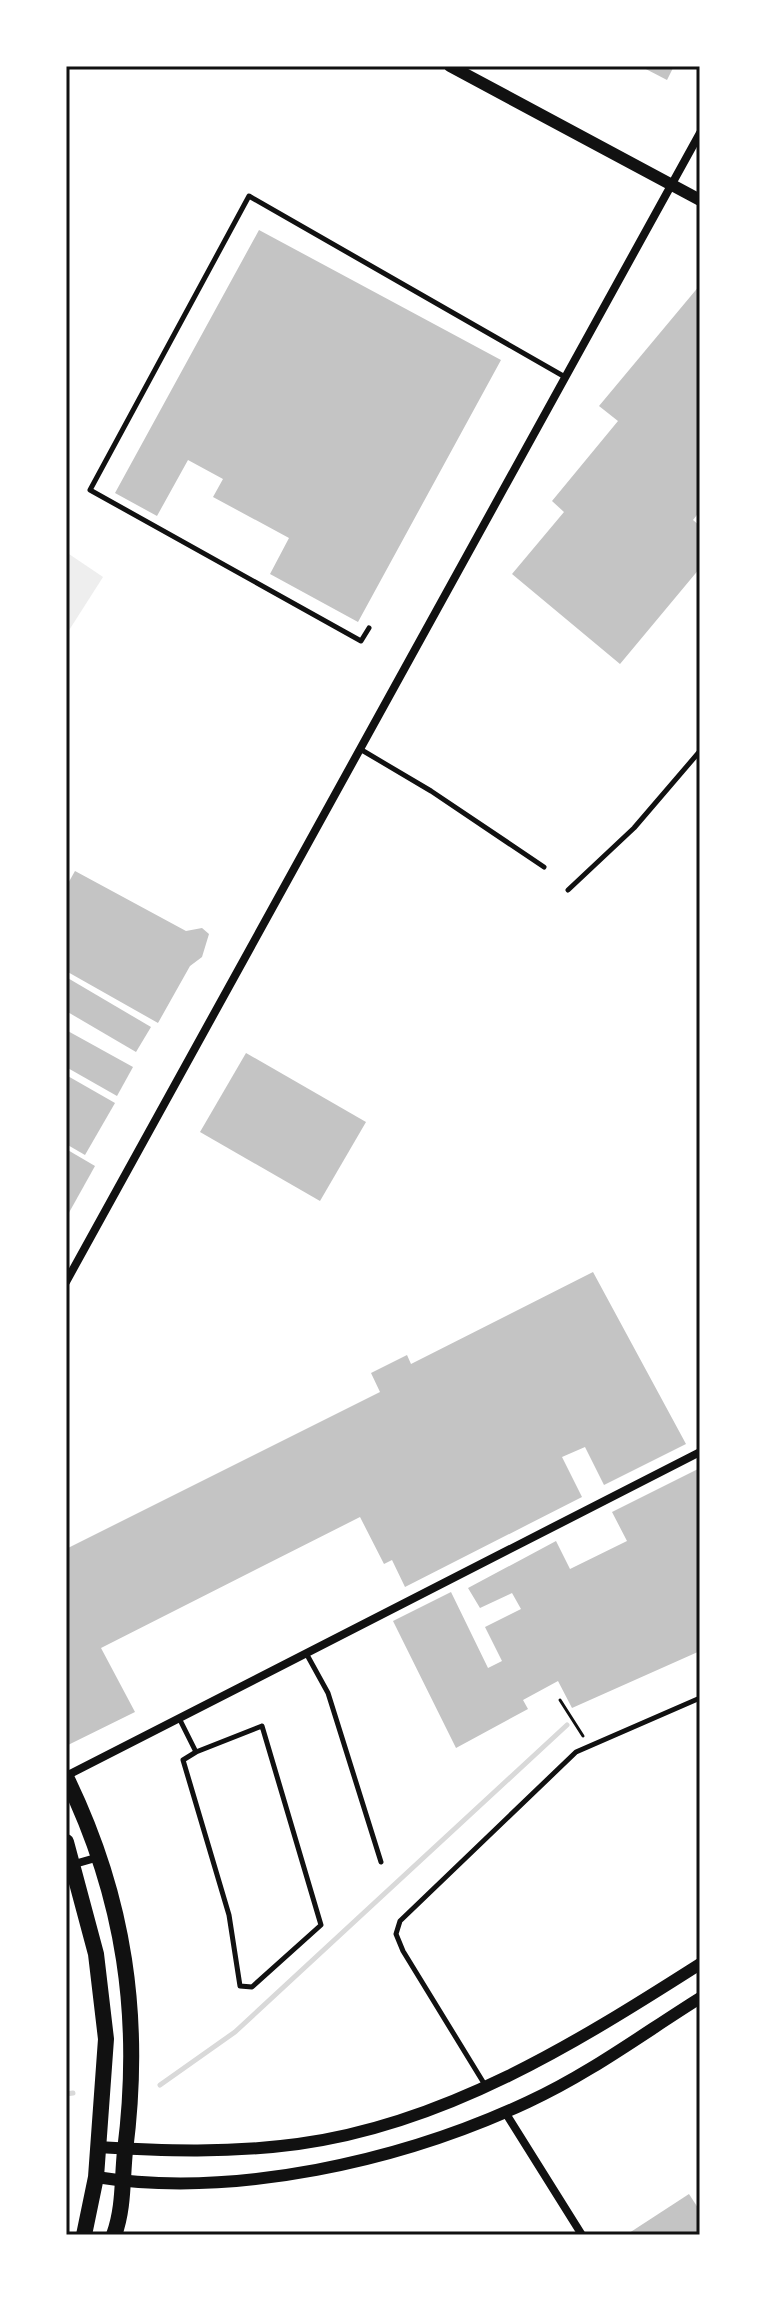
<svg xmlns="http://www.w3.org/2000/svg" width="766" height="2301" font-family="Figtree,sans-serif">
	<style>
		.green { fill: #eee }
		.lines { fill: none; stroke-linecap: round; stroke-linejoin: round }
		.stream { stroke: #d9d9d9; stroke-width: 5 }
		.building { fill: #c4c4c4 }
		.path { stroke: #111; stroke-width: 3 }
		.service { stroke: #111; stroke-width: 5 }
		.minor { stroke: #111; stroke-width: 8 }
		.tertiary { stroke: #111; stroke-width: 12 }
		.primary { stroke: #111; stroke-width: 16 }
		.neatline { fill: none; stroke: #111; stroke-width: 3 }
	</style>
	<rect width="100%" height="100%" fill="#fff"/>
	<!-- green -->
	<path class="green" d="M 66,552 L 103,577 L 66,635 Z"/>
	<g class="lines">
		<!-- stream -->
		<g class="stream">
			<path d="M 160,2085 L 235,2032 L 567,1725"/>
			<path d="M 66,2094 L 73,2093"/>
		</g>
	</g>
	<!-- building -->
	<g class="building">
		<path d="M 640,66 L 674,66 L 667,80 Z"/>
		<path d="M 259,230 L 501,360 L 358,622 L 270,574 L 289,538 L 213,497 L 223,479 L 188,460 L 157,516 L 115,493 Z"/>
		<path d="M 700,285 L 700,511 L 693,520 L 700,526 L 700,568 L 620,664 L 512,574 L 564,512 L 552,501 L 618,421 L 599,406 Z"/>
		<path d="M 75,871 L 186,931 L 202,928 L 209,934 L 202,957 L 190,966 L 158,1023 L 66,971 L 66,887 Z"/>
		<path d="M 66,977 L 151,1027 L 136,1052 L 66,1011 Z"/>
		<path d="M 66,1030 L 133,1067 L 117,1096 L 66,1067 Z"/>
		<path d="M 246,1053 L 366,1122 L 320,1201 L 200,1132 Z"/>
		<path d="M 66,1075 L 115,1103 L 85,1155 L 66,1144 Z"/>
		<path d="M 66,1149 L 95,1166 L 66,1218 Z"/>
		<path d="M 593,1272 L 686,1444 L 604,1485 L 585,1447 L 562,1457 L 582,1497 L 405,1587 L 392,1560 L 384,1564 L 360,1517 L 101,1648 L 135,1712 L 66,1746 L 66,1549 L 380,1392 L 371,1373 L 407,1355 L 411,1364 Z"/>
		<path d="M 700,1468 L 700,1651 L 572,1708 L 558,1681 L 523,1700 L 528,1709 L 456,1748 L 393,1621 L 451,1592 L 488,1668 L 502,1661 L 485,1627 L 521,1609 L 512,1593 L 480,1608 L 468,1588 L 556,1541 L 570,1569 L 627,1541 L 612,1512 Z"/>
		<path d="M 689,2194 L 700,2211 L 700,2235 L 626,2235 Z"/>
	</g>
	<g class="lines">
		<!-- path -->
		<path class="path" d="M 560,1700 L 583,1736"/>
		<!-- service -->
		<g class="service">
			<path d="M 369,628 L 361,641 L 90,490 L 249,196 L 565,377"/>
			<path d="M 360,749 L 431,791 L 544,867"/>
			<path d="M 568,890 L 634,828 L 700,751"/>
			<path d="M 306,1653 L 328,1693 L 381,1862"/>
			<path d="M 179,1718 L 196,1752 L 183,1760 L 229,1915 L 240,1986 L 252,1987 L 321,1925 L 262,1726 L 196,1752"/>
			<path d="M 485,2085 L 403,1951 L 396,1934 L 400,1921 L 576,1752 L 700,1698"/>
		</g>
		<!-- minor -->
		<g class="minor">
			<path d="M 66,1282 L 700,133"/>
			<path d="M 66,1776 L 700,1452"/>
			<path d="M 71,1865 L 99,1857"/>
			<path d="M 505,2112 L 582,2235"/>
		</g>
		<!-- tertiary -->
		<g class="tertiary">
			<path d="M 450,66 L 700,200"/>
			<path d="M 97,2147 C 164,2151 231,2153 298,2144 C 446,2124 576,2043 700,1964"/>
			<path d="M 96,2177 C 234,2199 402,2161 528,2102 C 589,2074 644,2033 700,1998"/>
		</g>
		<!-- primary -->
		<g class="primary">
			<path d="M 66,1777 C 125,1898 142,2018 125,2151 C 122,2179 124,2208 114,2235"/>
			<path d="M 66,1842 L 96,1954 L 106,2039 L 96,2177 L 84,2235"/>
		</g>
	</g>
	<!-- border -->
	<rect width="766" height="2301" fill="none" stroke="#ffffff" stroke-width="136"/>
	<rect x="68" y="68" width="630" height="2165" class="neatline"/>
</svg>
